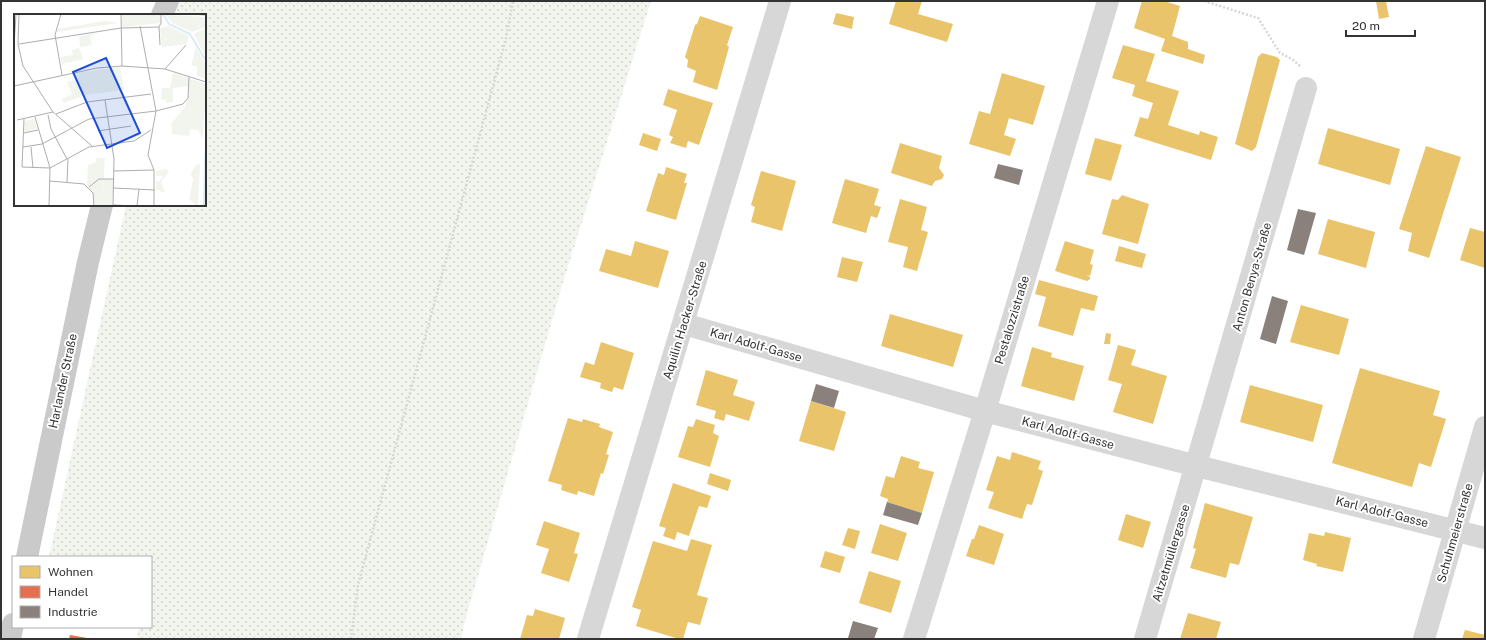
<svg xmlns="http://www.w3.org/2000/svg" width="1486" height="640" font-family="'Public Sans',sans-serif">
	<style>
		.grass { fill: url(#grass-dots) }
		.homes { fill: #e9c46a }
		.shops { fill: #e76f51 }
		.industry { fill: #8a817c }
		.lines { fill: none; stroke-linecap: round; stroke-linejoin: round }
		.path { stroke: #d6d6d6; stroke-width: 2.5; stroke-dasharray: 2 2; stroke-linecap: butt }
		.minor { stroke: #d7d7d7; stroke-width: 22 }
		.major { stroke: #cacaca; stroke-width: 22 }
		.labels { text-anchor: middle; stroke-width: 4; stroke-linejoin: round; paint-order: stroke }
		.street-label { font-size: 12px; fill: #333; stroke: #fff }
		.inset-river { fill: none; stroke: #ddebf3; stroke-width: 2 }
		.inset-road { fill: none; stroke: #adadad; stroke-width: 1 }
		.view { fill: #1d4ed8; fill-opacity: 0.15; stroke: #1d4ed8; stroke-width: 2 }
		.inset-edge { fill: none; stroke: #333; stroke-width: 2 }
	</style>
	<defs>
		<pattern id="grass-dots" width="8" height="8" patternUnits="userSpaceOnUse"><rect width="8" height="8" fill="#f1f5ed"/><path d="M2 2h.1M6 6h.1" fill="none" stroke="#cfd2cc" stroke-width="1.8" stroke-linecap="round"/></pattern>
	</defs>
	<rect width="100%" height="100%" fill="#fff"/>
	<!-- grass -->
	<path class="grass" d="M 180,1 L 651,1 L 564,279 L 466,617 L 461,639 L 137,639 L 139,627 L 151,627 L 151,557 L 49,557 L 126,205 L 205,205 L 205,15 L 175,15 Z"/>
	<!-- homes -->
	<g class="homes">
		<path d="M 896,1 L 922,1 L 918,14 L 953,24 L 947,42 L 889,24 Z"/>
		<path d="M 1142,1 L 1164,1 L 1180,6 L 1172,36 L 1188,42 L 1188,49 L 1205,55 L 1203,64 L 1161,51 L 1165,39 L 1134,28 Z"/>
		<path d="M 1376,1 L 1386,1 L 1389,17 L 1379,19 Z"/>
		<path d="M 836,13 L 854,17 L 852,29 L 833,24 Z"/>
		<path d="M 700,16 L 733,27 L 727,45 L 729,47 L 717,90 L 693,82 L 696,71 L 687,67 L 688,60 L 685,57 L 695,25 L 697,24 Z"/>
		<path d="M 1123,45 L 1155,54 L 1146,81 L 1179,91 L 1168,125 L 1199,135 L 1200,131 L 1218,137 L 1211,160 L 1134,136 L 1140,117 L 1148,119 L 1153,103 L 1132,96 L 1135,85 L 1112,78 Z"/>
		<path d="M 1262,53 L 1277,57 L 1280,60 L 1256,147 L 1252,151 L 1235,144 L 1258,57 Z"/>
		<path d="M 1002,73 L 1045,86 L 1033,125 L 1009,118 L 1004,135 L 1016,139 L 1010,156 L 969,144 L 979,111 L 990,114 Z"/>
		<path d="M 668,89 L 713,103 L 699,145 L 688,141 L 686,148 L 670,143 L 673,137 L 669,135 L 677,110 L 663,105 Z"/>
		<path d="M 1328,128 L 1400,149 L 1390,185 L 1318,164 Z"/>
		<path d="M 643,133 L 661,139 L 657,151 L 639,145 Z"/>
		<path d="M 1095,138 L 1122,145 L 1111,181 L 1085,174 Z"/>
		<path d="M 900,143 L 942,156 L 939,168 L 944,175 L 942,179 L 935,181 L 932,186 L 891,173 Z"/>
		<path d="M 1426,146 L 1461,157 L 1429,258 L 1408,251 L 1412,233 L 1399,229 Z"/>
		<path d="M 666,167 L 687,174 L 684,183 L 687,183 L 676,220 L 646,211 L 658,173 L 664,175 Z"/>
		<path d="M 761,171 L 796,181 L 782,231 L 751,222 L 755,207 L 751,205 Z"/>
		<path d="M 845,179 L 879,189 L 874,205 L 881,207 L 877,218 L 871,216 L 866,233 L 832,223 Z"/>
		<path d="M 1122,195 L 1149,204 L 1138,244 L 1102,234 L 1112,199 L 1118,200 Z"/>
		<path d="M 900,199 L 927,207 L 921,230 L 928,232 L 917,271 L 903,267 L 908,247 L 888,242 Z"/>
		<path d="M 1328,219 L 1375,232 L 1366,268 L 1318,254 Z"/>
		<path d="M 1470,228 L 1485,232 L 1485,268 L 1460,260 Z"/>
		<path d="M 635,241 L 669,251 L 658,288 L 599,271 L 606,249 L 631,256 Z"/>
		<path d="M 1065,241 L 1094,250 L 1090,264 L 1093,265 L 1090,276 L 1086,275 L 1090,277 L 1090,279 L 1087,281 L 1055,271 Z"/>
		<path d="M 1119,246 L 1146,254 L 1142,268 L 1115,261 Z"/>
		<path d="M 842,257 L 863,262 L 857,282 L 837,277 Z"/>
		<path d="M 1039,280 L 1098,296 L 1094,311 L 1081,308 L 1073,336 L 1038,326 L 1046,297 L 1035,294 Z"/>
		<path d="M 1301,305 L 1349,319 L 1339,355 L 1290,342 Z"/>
		<path d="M 890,314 L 963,335 L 953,367 L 881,346 Z"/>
		<path d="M 1106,333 L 1111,334 L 1110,344 L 1104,344 Z"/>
		<path d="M 601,342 L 634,353 L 623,390 L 614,387 L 612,392 L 600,388 L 601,383 L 580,377 L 585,362 L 594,365 Z"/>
		<path d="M 1118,345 L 1136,350 L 1131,365 L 1167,376 L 1153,424 L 1113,412 L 1122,384 L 1108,380 Z"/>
		<path d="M 1032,347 L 1052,353 L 1051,357 L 1084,366 L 1074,401 L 1021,386 Z"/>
		<path d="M 1360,368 L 1440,391 L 1433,415 L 1446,419 L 1431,467 L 1419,463 L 1412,487 L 1332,463 Z"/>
		<path d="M 706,370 L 738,380 L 733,395 L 755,402 L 749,421 L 726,414 L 724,421 L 714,418 L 716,411 L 696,405 Z"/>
		<path d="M 1250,385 L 1323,405 L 1313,442 L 1240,422 Z"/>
		<path d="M 811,401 L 846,412 L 834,451 L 799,441 Z"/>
		<path d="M 568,418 L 582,422 L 583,419 L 600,424 L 599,427 L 613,432 L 606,454 L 609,455 L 603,474 L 601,473 L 594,496 L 578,491 L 577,495 L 561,490 L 562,485 L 548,481 Z"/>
		<path d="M 696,419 L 715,425 L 713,433 L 719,436 L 710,467 L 678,457 L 688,426 L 693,427 Z"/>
		<path d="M 1012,452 L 1041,461 L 1038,469 L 1043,471 L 1032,505 L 1027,504 L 1022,519 L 988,508 L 994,492 L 986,490 L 997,456 L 1010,460 Z"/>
		<path d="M 901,456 L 920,462 L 918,468 L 934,472 L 922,513 L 887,502 L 888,499 L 880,496 L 886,476 L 894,478 Z"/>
		<path d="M 710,473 L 731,480 L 728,491 L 707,484 Z"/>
		<path d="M 673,483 L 711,496 L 707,508 L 699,506 L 689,536 L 677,532 L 675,540 L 663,536 L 666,528 L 659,526 Z"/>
		<path d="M 1205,503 L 1253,517 L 1239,565 L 1230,563 L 1226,578 L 1190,568 L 1196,549 L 1193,548 Z"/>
		<path d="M 1126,514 L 1151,522 L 1143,548 L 1118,540 Z"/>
		<path d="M 544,521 L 580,533 L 574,553 L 578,554 L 569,582 L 541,573 L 549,549 L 536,545 Z"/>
		<path d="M 880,524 L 907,533 L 898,561 L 871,553 Z"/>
		<path d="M 979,525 L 1004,534 L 994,565 L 966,556 L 972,539 L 974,539 Z"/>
		<path d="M 848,528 L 860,531 L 855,549 L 842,545 Z"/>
		<path d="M 1325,532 L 1351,538 L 1343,572 L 1316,566 L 1317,564 L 1303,560 L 1309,533 L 1324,536 Z"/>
		<path d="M 691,539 L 712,545 L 697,595 L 708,598 L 700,625 L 688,622 L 683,639 L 679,639 L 636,626 L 641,610 L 632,607 L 653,541 L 687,551 Z"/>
		<path d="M 825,551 L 845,557 L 840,573 L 820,567 Z"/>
		<path d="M 869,571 L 901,581 L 891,613 L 859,603 Z"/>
		<path d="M 535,609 L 565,618 L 559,639 L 520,639 L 527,615 L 533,616 Z"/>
		<path d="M 1188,613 L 1221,622 L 1216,639 L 1180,639 Z"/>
		<path d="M 1465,630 L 1485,635 L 1485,639 L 1462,639 Z"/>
	</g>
	<!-- shops -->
	<path class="shops" d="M 70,635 L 87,638 L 87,639 L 69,639 Z"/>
	<!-- industry -->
	<g class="industry">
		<path d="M 998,164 L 1023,170 L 1019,185 L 994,178 Z"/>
		<path d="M 1298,209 L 1316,213 L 1304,255 L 1287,250 Z"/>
		<path d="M 1272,296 L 1288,301 L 1276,344 L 1260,339 Z"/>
		<path d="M 816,384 L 839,391 L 834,408 L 811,401 Z"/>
		<path d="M 887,502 L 922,513 L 918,525 L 883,515 Z"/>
		<path d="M 853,621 L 878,628 L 874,639 L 853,639 L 848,638 Z"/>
	</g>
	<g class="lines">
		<!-- path -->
		<g class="path">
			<path d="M 1204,1 L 1258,18 L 1280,53 L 1292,59 L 1301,67"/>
			<path d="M 351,639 L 358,585 L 506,38 L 513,1"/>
		</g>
		<!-- minor -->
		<g class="minor">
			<path d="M 684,324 L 985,411 L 1197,466 L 1485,538"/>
			<path d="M 588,639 L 780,1"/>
			<path d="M 914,639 L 985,411 L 1108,1"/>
			<path d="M 1145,639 L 1306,88"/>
			<path d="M 1424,639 L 1485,427"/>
		</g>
		<!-- major -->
		<g class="major">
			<path d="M 162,15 L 168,1"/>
			<path d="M 27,557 L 88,262 L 102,205"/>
			<path d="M 10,639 L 13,624"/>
		</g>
	</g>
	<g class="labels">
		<!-- street labels -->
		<g class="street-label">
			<text transform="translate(1252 277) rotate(-74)" y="4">Anton Benya-Straße</text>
			<text transform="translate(685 320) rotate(-73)" y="4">Aquilin Hacker-Straße</text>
			<text transform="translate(1012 320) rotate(-73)" y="4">Pestalozzistraße</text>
			<text transform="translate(756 345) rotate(16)" y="4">Karl Adolf-Gasse</text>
			<text transform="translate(63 381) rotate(-78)" y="4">Harlander Straße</text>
			<text transform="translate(1068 433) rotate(15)" y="4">Karl Adolf-Gasse</text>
			<text transform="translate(1382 512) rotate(14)" y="4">Karl Adolf-Gasse</text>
			<text transform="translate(1455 533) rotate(-74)" y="4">Schuhmeierstraße</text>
			<text transform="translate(1171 553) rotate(-73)" y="4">Aitzetmüllergasse</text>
		</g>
	</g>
	<!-- overview -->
	<g transform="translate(14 14)">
		<rect width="192" height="192" fill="#fff"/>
		<path d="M 108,0 L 146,1 L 147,9 L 110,13 L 108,12 ZM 152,1 L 192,3 L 192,13 L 178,18 L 158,9 ZM 155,12 L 175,22 L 172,30 L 148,33 L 146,14 ZM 192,14 L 192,44 L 180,20 ZM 84,19 L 76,22 L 78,31 L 66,33 L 65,22 ZM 182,33 L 192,51 L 191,65 L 183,62 L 183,53 L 177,51 ZM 65,34 L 69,45 L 48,50 L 46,43 L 59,41 L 58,36 ZM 106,53 L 110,76 L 71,81 L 50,89 L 48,85 L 58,80 L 53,68 L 64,65 L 63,59 ZM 159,59 L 192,70 L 189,125 L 184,116 L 158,114 L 157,110 L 171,93 L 175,80 L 174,72 L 159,74 L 159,88 L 152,89 L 152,86 L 147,85 L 148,74 L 156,74 ZM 152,155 L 155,158 L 147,168 L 151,179 L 142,175 L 142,167 L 146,167 L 149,162 L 142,162 L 142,157 ZM 90,165 L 100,165 L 98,192 L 93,192 L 93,182 L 89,181 Z" fill="#f1f5ed"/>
		<path d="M 90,7 L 105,9 L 43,18 L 43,15 ZM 158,114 L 176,115 L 175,122 L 158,120 ZM 186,150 L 184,192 L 183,192 L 175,185 L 179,166 L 177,159 L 182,151 Z" fill="#f1f5ed"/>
		<path d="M 20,105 L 23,115 L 10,118 L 11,107 Z" fill="#f1f5ed"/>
		<path d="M 82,144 L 91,144 L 89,181 L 93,181 L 93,192 L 81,192 L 79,178 L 73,171 L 74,151 L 82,148 Z" fill="#f1f5ed"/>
		<path d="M 192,113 L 192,192 L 189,192 L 190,149 Z" fill="#ddebf3"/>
		<path class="inset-river" d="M 149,0 L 155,10 L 176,20 L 192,47"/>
		<path class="inset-road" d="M 5,0 L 4,30 L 9,52 L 39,98 L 78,132M 47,0 L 41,21 L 48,61M 107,0 L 108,52M 175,0 L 192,1M 126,12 L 142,97 L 134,141 L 140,156 L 140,192M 145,13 L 146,31M 5,30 L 107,14 L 145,13 L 147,9 L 147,0M 0,32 L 2,0M 151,55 L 172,31M 0,72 L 83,54 L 108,52 L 151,55 L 192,68M 91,86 L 100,145 L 99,192M 42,100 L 73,88 L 137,80M 34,101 L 37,115 L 53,145M 21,103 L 36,154 L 35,192M 10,105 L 8,153 L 36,154 L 75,133 L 120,127 L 137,116M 3,106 L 39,98M 84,117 L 117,112M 10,119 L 24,116M 9,133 L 28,130 L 75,105 L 142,97 L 169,90 L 174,84 L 175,63M 17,133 L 19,154M 100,157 L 140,156M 36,167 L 70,170 L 79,179 L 80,192M 53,168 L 54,145M 75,173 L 85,165 L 100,165M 100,174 L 141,176M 99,191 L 123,192M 123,192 L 125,175"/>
		<path class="view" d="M 92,44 L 126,119 L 93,134 L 59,58 Z"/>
		<rect width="192" height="192" class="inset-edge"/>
	</g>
	<!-- border -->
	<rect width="1486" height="640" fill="none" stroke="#333333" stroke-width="4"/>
	<!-- legend -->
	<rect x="12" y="556" width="140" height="72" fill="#ffffff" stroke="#adadad"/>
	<rect x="20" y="566" width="20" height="12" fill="#e9c46a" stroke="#adadad"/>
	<text x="48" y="576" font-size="12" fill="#333333">Wohnen</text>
	<rect x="20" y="586" width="20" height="12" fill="#e76f51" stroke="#adadad"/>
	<text x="48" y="596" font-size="12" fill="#333333">Handel</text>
	<rect x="20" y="606" width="20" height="12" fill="#8a817c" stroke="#adadad"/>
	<text x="48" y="616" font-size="12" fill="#333333">Industrie</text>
	<!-- scale -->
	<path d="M1346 30v6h69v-6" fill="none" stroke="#333333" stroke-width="2"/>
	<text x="1352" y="30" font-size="12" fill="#333333" stroke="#ffffff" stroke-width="3" paint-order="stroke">20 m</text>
</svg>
